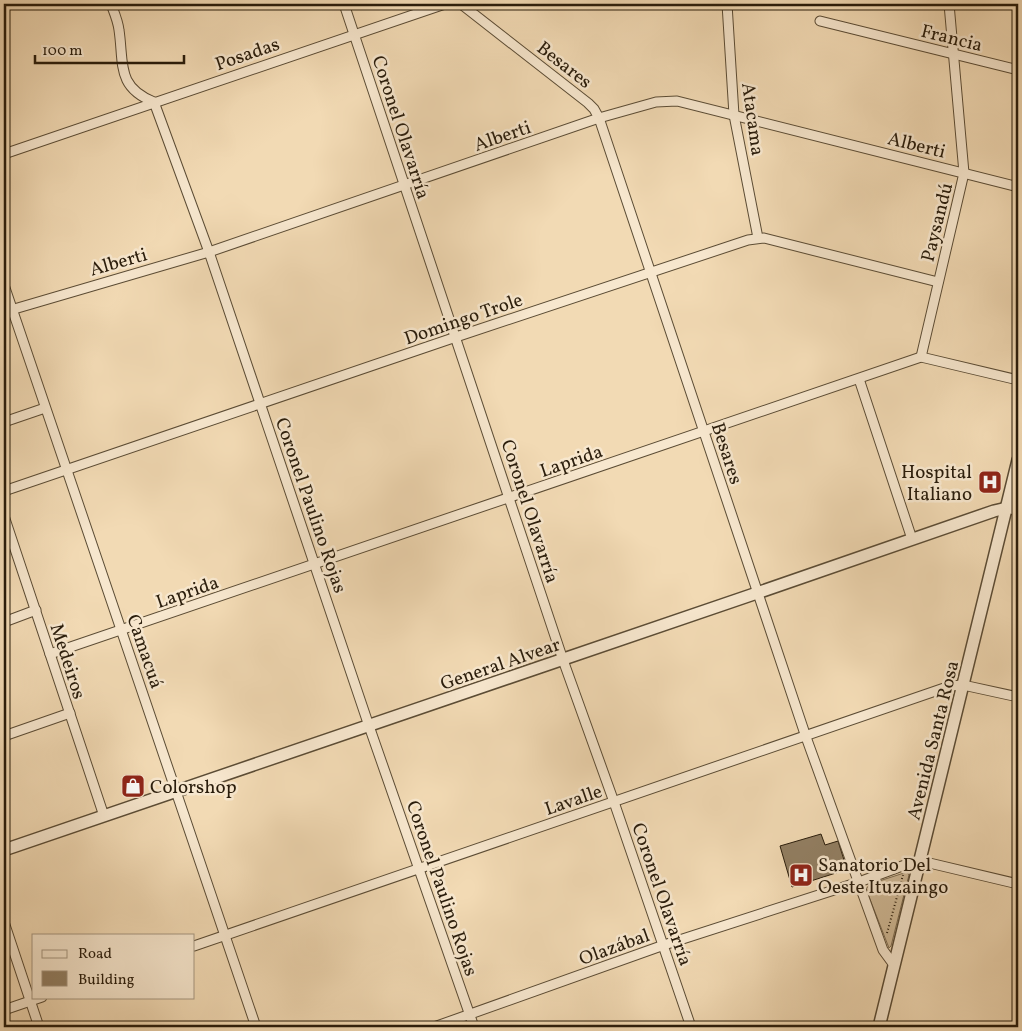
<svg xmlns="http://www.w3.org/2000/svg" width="1022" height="1031" font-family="Vollkorn,serif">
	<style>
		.green { fill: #d0ba97; stroke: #7c6b51 }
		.building { fill: #927f63; stroke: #291c0b }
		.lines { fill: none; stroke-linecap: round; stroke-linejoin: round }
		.minor-casing { stroke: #5b4c35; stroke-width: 11 }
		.tertiary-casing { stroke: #5b4c35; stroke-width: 14 }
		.path { stroke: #291c0b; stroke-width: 2; stroke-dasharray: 1 2.5; stroke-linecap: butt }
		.minor { stroke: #f7e7ce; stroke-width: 9 }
		.tertiary { stroke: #f7e7ce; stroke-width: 11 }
		.labels { text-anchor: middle; stroke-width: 5; stroke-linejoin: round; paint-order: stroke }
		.street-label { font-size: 19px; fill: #291c0b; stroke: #f7e7ce }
		.poi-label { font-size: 19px; fill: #291c0b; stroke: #f7e7ce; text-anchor: start }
	</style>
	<rect width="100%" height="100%" fill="#f2dab4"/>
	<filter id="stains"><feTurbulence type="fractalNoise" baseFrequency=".004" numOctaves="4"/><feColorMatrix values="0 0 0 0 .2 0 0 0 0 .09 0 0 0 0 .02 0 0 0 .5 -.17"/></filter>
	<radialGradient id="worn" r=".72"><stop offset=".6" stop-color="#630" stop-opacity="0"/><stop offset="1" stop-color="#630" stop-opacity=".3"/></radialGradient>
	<!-- green -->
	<path class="green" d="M 907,872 L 909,875 L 891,946 L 889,948 L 866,889 L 870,884 Z"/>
	<!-- building -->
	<g class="building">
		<path d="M 138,775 L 143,791 L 129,796 L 123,781 Z"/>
		<path d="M 821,834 L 825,845 L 838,841 L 845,863 L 839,872 L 792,887 L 780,846 Z"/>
	</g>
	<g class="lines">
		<!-- minor casing -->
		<g class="minor-casing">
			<g id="minor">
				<path d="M 111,4 C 114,12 118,21 119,30 C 124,63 116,87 154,102 L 209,252 L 369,726 L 474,1027"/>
				<path d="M 344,4 L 563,660 L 614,802 L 691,1027"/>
				<path d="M 461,4 L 588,103 L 594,109 L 599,118 L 806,737 L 883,950 L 894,965"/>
				<path d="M 727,4 L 734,115 L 758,238"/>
				<path d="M 820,21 L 1018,70"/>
				<path d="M 4,154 L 445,4"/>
				<path d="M 4,285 L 256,1027"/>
				<path d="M 4,312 L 209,252 L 599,118 L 656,102 L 677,101 L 1018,187"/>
				<path d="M 921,357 L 964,173 L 949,4"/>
				<path d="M 859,379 L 912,539"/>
				<path d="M 4,422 L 45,408"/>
				<path d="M 4,491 L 456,337 L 748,240 L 764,238 L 938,282"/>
				<path d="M 1007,508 L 1018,511"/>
				<path d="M 4,516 L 104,816"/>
				<path d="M 4,622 L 36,610"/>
				<path d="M 50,654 L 921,357 L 1018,380"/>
				<path d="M 4,736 L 70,713"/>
				<path d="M 4,922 L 39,1027"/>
				<path d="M 194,946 L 950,686 L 963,685 L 1018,697"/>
				<path d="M 4,1010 L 42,997"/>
				<path d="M 434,1027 L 664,945 L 859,882 L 913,862 L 921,861 L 1018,884"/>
			</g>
		</g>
		<!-- tertiary casing -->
		<g class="tertiary-casing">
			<g id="tertiary">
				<path d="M 4,850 L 757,593 L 994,511 L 1007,508"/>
				<path d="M 879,1027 L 1018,460"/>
			</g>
		</g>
		<!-- path -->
		<path class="path" d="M 887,933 L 903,875"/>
		<!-- minor -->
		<use href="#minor" class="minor"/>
		<!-- tertiary -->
		<use href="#tertiary" class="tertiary"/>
	</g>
	<!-- icons -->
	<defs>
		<g id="hospital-square" transform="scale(1.25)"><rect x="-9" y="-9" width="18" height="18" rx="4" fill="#8f2418" stroke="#f7e7ce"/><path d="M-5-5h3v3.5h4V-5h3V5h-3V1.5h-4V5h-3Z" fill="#fff"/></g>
		<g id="shop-square" transform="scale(1.25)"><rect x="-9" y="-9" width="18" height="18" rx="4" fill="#8f2418" stroke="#f7e7ce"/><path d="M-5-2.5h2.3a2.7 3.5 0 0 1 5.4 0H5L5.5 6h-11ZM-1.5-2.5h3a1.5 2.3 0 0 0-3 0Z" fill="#fff"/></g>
	</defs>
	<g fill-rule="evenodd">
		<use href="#hospital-square" x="990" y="482"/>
		<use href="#shop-square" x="133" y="786"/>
		<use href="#hospital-square" x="801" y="875"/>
	</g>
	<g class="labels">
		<!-- street labels -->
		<g class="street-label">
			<text transform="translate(952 37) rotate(14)" y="7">Francia</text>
			<text transform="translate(247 53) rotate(-19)" y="7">Posadas</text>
			<text transform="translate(565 64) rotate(38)" y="7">Besares</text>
			<text transform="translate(754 119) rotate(82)" y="7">Atacama</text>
			<text transform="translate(402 127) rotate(72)" y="7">Coronel Olavarría</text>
			<text transform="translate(502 135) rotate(-19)" y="7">Alberti</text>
			<text transform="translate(917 144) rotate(14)" y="7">Alberti</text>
			<text transform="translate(936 222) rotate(-76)" y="7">Paysandú</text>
			<text transform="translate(118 261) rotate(-16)" y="7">Alberti</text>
			<text transform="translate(463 318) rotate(-19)" y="7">Domingo Trole</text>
			<text transform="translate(728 453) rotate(72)" y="7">Besares</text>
			<text transform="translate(571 460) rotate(-19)" y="7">Laprida</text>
			<text transform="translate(312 505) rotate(71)" y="7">Coronel Paulino Rojas</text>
			<text transform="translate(531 511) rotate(72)" y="7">Coronel Olavarría</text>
			<text transform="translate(187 591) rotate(-19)" y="7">Laprida</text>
			<text transform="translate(146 651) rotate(71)" y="7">Camacuá</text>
			<text transform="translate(69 661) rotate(72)" y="7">Medeiros</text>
			<text transform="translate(500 663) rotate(-19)" y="7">General Alvear</text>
			<text transform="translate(932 740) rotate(-76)" y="7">Avenida Santa Rosa</text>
			<text transform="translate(573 799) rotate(-19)" y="7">Lavalle</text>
			<text transform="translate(443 888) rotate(71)" y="7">Coronel Paulino Rojas</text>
			<text transform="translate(663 894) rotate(71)" y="7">Coronel Olavarría</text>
			<text transform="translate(614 946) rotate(-20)" y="7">Olazábal</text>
		</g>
		<!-- poi labels -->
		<g class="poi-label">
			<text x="972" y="478" text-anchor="end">Hospital<tspan x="972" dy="22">Italiano</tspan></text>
			<text x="150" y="793">Colorshop</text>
			<text x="818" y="871">Sanatorio Del<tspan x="818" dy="22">Oeste Ituzaingo</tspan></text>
		</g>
	</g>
	<!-- margin -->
	<rect width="1022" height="1031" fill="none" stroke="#f2dab4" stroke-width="20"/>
	<rect x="5" y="5" width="1012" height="1021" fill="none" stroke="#291c0b" stroke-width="2.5"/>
	<rect x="10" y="10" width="1002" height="1011" fill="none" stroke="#291c0b"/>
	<!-- legend -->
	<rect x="32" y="934" width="162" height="65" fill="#f7e7ce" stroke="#a59680"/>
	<rect x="42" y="950" width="25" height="8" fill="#f7e7ce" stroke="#a59680"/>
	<text x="78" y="958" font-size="15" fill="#291c0b">Road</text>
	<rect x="42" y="971" width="25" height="15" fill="#927f63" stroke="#a59680"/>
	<text x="78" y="984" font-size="15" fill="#291c0b">Building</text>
	<!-- scale -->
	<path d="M35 55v8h149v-8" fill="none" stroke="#291c0b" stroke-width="2.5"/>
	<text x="42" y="55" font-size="15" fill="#291c0b" stroke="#f7e7ce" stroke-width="4" paint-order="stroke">100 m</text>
	<rect width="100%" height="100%" filter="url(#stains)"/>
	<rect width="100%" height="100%" fill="url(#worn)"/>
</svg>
